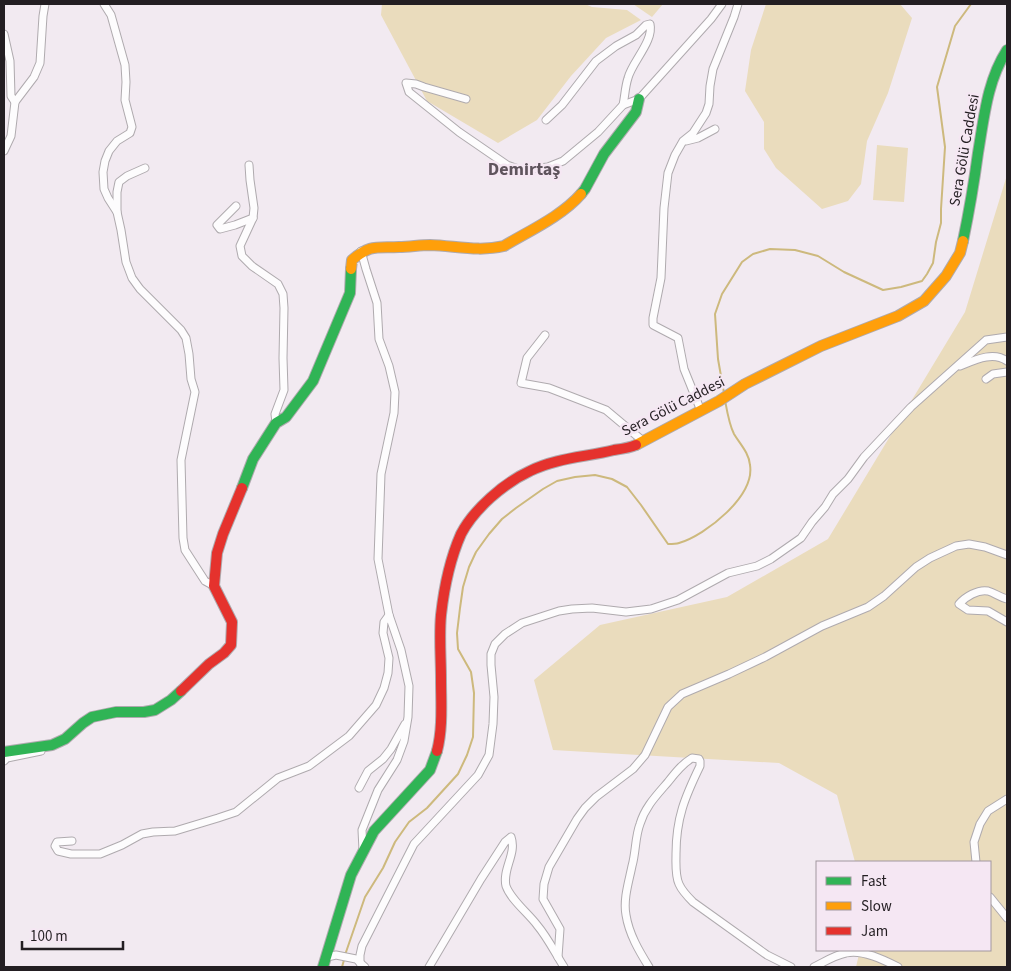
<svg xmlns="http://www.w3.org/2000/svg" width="1011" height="971" font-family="'Source Sans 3',sans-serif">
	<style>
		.green { fill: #eadcbd }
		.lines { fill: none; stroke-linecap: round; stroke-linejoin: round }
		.stream { stroke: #cdb97d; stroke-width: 2 }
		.street-casing { stroke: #afaaae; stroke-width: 9 }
		.fast-casing { stroke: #afaaae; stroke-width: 12 }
		.slow-casing { stroke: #afaaae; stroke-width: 12 }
		.jam-casing { stroke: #afaaae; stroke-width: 12 }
		.street { stroke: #fdfcfd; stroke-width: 7 }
		.fast { stroke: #30b455; stroke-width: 10 }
		.slow { stroke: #ff9f0a; stroke-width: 10 }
		.jam { stroke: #e5322d; stroke-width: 10 }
		.labels { text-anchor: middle; stroke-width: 5; stroke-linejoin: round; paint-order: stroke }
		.street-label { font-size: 15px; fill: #231e22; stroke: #f5e7f3 }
		.quarter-label { font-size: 18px; font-weight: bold; fill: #5f545d; stroke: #f5e7f3 }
	</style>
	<rect width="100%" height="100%" fill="#f2eaf1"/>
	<!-- green -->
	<g class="green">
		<path d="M 382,4 L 585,4 L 592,7 L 627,10 L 641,20 L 606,38 L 571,76 L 537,120 L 498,143 L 427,101 L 381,15 Z"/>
		<path d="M 633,4 L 663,4 L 652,17 Z"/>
		<path d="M 766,4 L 900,4 L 912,18 L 888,93 L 867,141 L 861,184 L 848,201 L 822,209 L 776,168 L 764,149 L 764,122 L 745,91 L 751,50 Z"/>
		<path d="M 877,145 L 908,148 L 904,202 L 873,200 Z"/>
		<path d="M 1007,175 L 1007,967 L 856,967 L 860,950 L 990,950 L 990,862 L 855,862 L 837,795 L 779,763 L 553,750 L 534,680 L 600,625 L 727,597 L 828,539 L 965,312 Z"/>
	</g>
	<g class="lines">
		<!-- stream -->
		<g class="stream">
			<path d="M 724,393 L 718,359 L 715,314 L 722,294 L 742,262 L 753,254 L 770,249 L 795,250 L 818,256 L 844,272 L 883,290 L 901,287 L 922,281 L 927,274 L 933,263 L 936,242 L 941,223 L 941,209 L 945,147 L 937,87 L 955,26 L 971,4"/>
			<path d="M 345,955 L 365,897 L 383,868 L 395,842 L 409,822 L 427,808 L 458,774 L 467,755 L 473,737 L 474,693 L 471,672 L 458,649 L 457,633 L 460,608 L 463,587 L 469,567 L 476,552 L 489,534 L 502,519 L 516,508 L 543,489 L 557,481 L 575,477 L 595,475 L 612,479 L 627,487 L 641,505 L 668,544 C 672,544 676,544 679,543 C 706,535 755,496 750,465 C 749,453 740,444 734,434 C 729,424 727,411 725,400"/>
			<path d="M 342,967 L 344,960"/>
		</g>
		<!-- street casing -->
		<g class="street-casing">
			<g id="street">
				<path d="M 104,4 L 111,15 L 125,65 L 126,82 L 125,100 L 132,127 L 130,133 L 117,141 L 109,151 L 105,161 L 103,172 L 104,189 L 108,198 L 117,212 L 121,230 L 126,262 L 132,278 L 140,289 L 181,330 L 186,338 L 189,354 L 191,379 L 195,392 L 181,460 L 183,538 L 185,550 L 205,581 L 214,586"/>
				<path d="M 4,34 L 10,61 L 11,96 L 15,102"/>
				<path d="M 466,99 L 424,87 L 416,84 L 406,83 L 409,92 L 459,132 L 507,165 L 521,170 L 548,167 L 563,161 L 598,132 L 623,105 L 639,99 L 711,19 L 722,4"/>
				<path d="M 546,120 L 562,105 L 596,61 L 616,46 L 636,35 L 646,25 L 650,24 C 654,41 632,62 628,78 C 625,87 625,96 623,105"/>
				<path d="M 686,141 L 698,138 L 715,129"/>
				<path d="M 4,151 L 11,136 L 15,102 L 34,77 L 40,63 L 43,16 L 45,4"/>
				<path d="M 249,165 L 250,180 L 254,208 L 253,218 L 240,246 L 242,256 L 252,266 L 278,284 L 283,294 L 284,308 L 283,358 L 284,390 L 275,414 L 276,423"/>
				<path d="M 236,206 L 217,225 L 220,229 L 235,225 L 253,218"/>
				<path d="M 117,212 L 117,192 L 119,182 L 127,176 L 145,168"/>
				<path d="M 361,251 L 366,269 L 377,303 L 379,339 L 389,366 L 395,392 L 394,413 L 381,474 L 378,559 L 389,615 L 401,650 L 409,686 L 408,717 L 404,741 L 397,760 L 378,790 L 362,830 L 363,850"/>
				<path d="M 545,335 L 527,358 L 521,383 L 549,388 L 606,410 L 643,441"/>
				<path d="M 960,366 C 975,360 993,351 1007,361"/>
				<path d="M 986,379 L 993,374 L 1007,372"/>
				<path d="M 701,411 L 684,369 L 678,338 L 653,325 L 653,318 L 661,278 L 664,208 L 668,173 L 675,155 L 683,141 L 693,133 L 706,113 L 709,104 L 710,86 L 713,69 L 734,17 L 738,4"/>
				<path d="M 1007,599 C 999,597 995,593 988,591 C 978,589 965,597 959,604 L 968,610 L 988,611 L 1007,622"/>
				<path d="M 4,761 L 7,758 L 41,751"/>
				<path d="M 359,788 L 368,771 L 383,759 L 391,749 L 405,724"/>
				<path d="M 72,841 L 57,842 L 55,846 L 58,851 L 71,854 L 100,854 L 122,845 L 142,834 L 153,832 L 175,831 L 218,818 L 236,812 L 278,778 L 309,766 L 349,736 L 376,705 L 384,688 L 388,673 L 389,658 L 383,633 L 384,622 L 389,615"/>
				<path d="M 976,862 L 974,842 L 980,824 L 988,811 L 1007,799"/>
				<path d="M 990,897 L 1007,918"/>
				<path d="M 327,957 L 336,955 L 356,959 L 365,967"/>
				<path d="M 558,957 L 560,929 L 543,899 L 544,884 L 549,867 L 577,819 L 585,808 L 596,797 L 633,769 L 645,755 L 668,707 L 682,694 L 729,674 L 765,657 L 822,626 L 868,607 L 884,596 L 916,567 L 930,558 L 956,546 L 969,544 L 985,547 L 1007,555"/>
				<path d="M 360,963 L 360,955 L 362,946 L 414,844 L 478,775 L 489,755 L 493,724 L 494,697 L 491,665 L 491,654 L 495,644 L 505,634 L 522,623 L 559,611 L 572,609 L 592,608 L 626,612 L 651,609 L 678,600 L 728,573 L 757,566 L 771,559 L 801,538 L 812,522 L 825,507 L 833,494 L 848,479 L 864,457 L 911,407 L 986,340 L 1007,337"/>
				<path d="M 429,967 L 481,879 L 505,842 L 511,837 C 517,854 502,869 506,886 C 511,900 528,913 537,925 C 548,938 555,953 564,967"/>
				<path d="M 649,967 C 639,951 629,934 626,915 C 623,899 629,881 632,866 C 636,852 635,837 640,824 C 645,807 656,796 668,782 C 675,773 682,764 692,758 L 699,759 L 700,761 L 700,766 C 685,797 676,818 676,854 C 676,864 675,875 679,884 C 682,891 688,897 693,902 L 767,955 L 791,967"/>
				<path d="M 814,967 C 824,962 835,955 846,953 C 862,949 884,960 898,967"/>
			</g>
		</g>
		<!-- fast casing -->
		<g class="fast-casing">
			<g id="fast">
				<path d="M 581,194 L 585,189 L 604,154 L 636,112 L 639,99"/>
				<path d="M 963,241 C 969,212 974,183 978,153 C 984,118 987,81 1007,50"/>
				<path d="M 242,488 L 253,459 L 276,423 L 286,417 L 313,381 L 350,293 L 351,269"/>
				<path d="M 4,752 L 52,745 L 65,739 L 83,723 L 92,717 L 116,712 L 144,712 L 155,710 L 171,700 L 181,691"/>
				<path d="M 323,967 L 351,875 L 374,831 L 430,770 L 437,751"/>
			</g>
		</g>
		<!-- slow casing -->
		<g class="slow-casing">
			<g id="slow">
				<path d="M 351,269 L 352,260 C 371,244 376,248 399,247 C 409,247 420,245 430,245 C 456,246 479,252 504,246 C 529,231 562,216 581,194"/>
				<path d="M 636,445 L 719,401 L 745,384 L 821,346 L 898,316 L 924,301 L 946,276 L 960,253 L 963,241"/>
			</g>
		</g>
		<!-- jam casing -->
		<g class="jam-casing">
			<g id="jam">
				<path d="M 181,691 L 209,664 L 224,653 L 231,645 L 232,622 L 214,586 L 217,553 L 223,534 L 242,488"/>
				<path d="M 437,751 C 443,728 441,703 441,679 C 441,658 439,636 441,615 C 444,588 450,559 461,534 C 474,509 504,483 530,471 C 556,458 586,457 614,450 C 621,449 629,448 636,445"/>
			</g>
		</g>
		<!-- street -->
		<use href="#street" class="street"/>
		<!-- fast -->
		<use href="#fast" class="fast"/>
		<!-- slow -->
		<use href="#slow" class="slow"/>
		<!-- jam -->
		<use href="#jam" class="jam"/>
	</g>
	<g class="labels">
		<!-- street labels -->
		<g class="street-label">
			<text transform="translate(964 150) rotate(-80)" y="5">Sera Gölü Caddesi</text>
			<text transform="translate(673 406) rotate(-27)" y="5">Sera Gölü Caddesi</text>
		</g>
		<!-- quarter labels -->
		<g class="quarter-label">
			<text x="524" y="175">Demirtaş</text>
		</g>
	</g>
	<!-- border -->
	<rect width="1011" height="971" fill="none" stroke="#231e22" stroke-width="10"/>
	<!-- legend -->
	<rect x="816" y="861" width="175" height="90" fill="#f5e7f3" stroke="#a1979f"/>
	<rect x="826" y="877" width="25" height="8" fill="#30b455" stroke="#a1979f"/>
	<text x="861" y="886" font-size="15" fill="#231e22">Fast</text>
	<rect x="826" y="902" width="25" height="8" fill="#ff9f0a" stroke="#a1979f"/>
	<text x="861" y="911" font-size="15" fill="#231e22">Slow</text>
	<rect x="826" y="927" width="25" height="8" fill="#e5322d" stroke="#a1979f"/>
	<text x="861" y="936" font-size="15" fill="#231e22">Jam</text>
	<!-- scale -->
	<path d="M22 941v8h101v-8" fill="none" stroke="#231e22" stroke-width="2.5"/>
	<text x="30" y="941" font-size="15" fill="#231e22" stroke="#f5e7f3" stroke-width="4" paint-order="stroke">100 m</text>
</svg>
